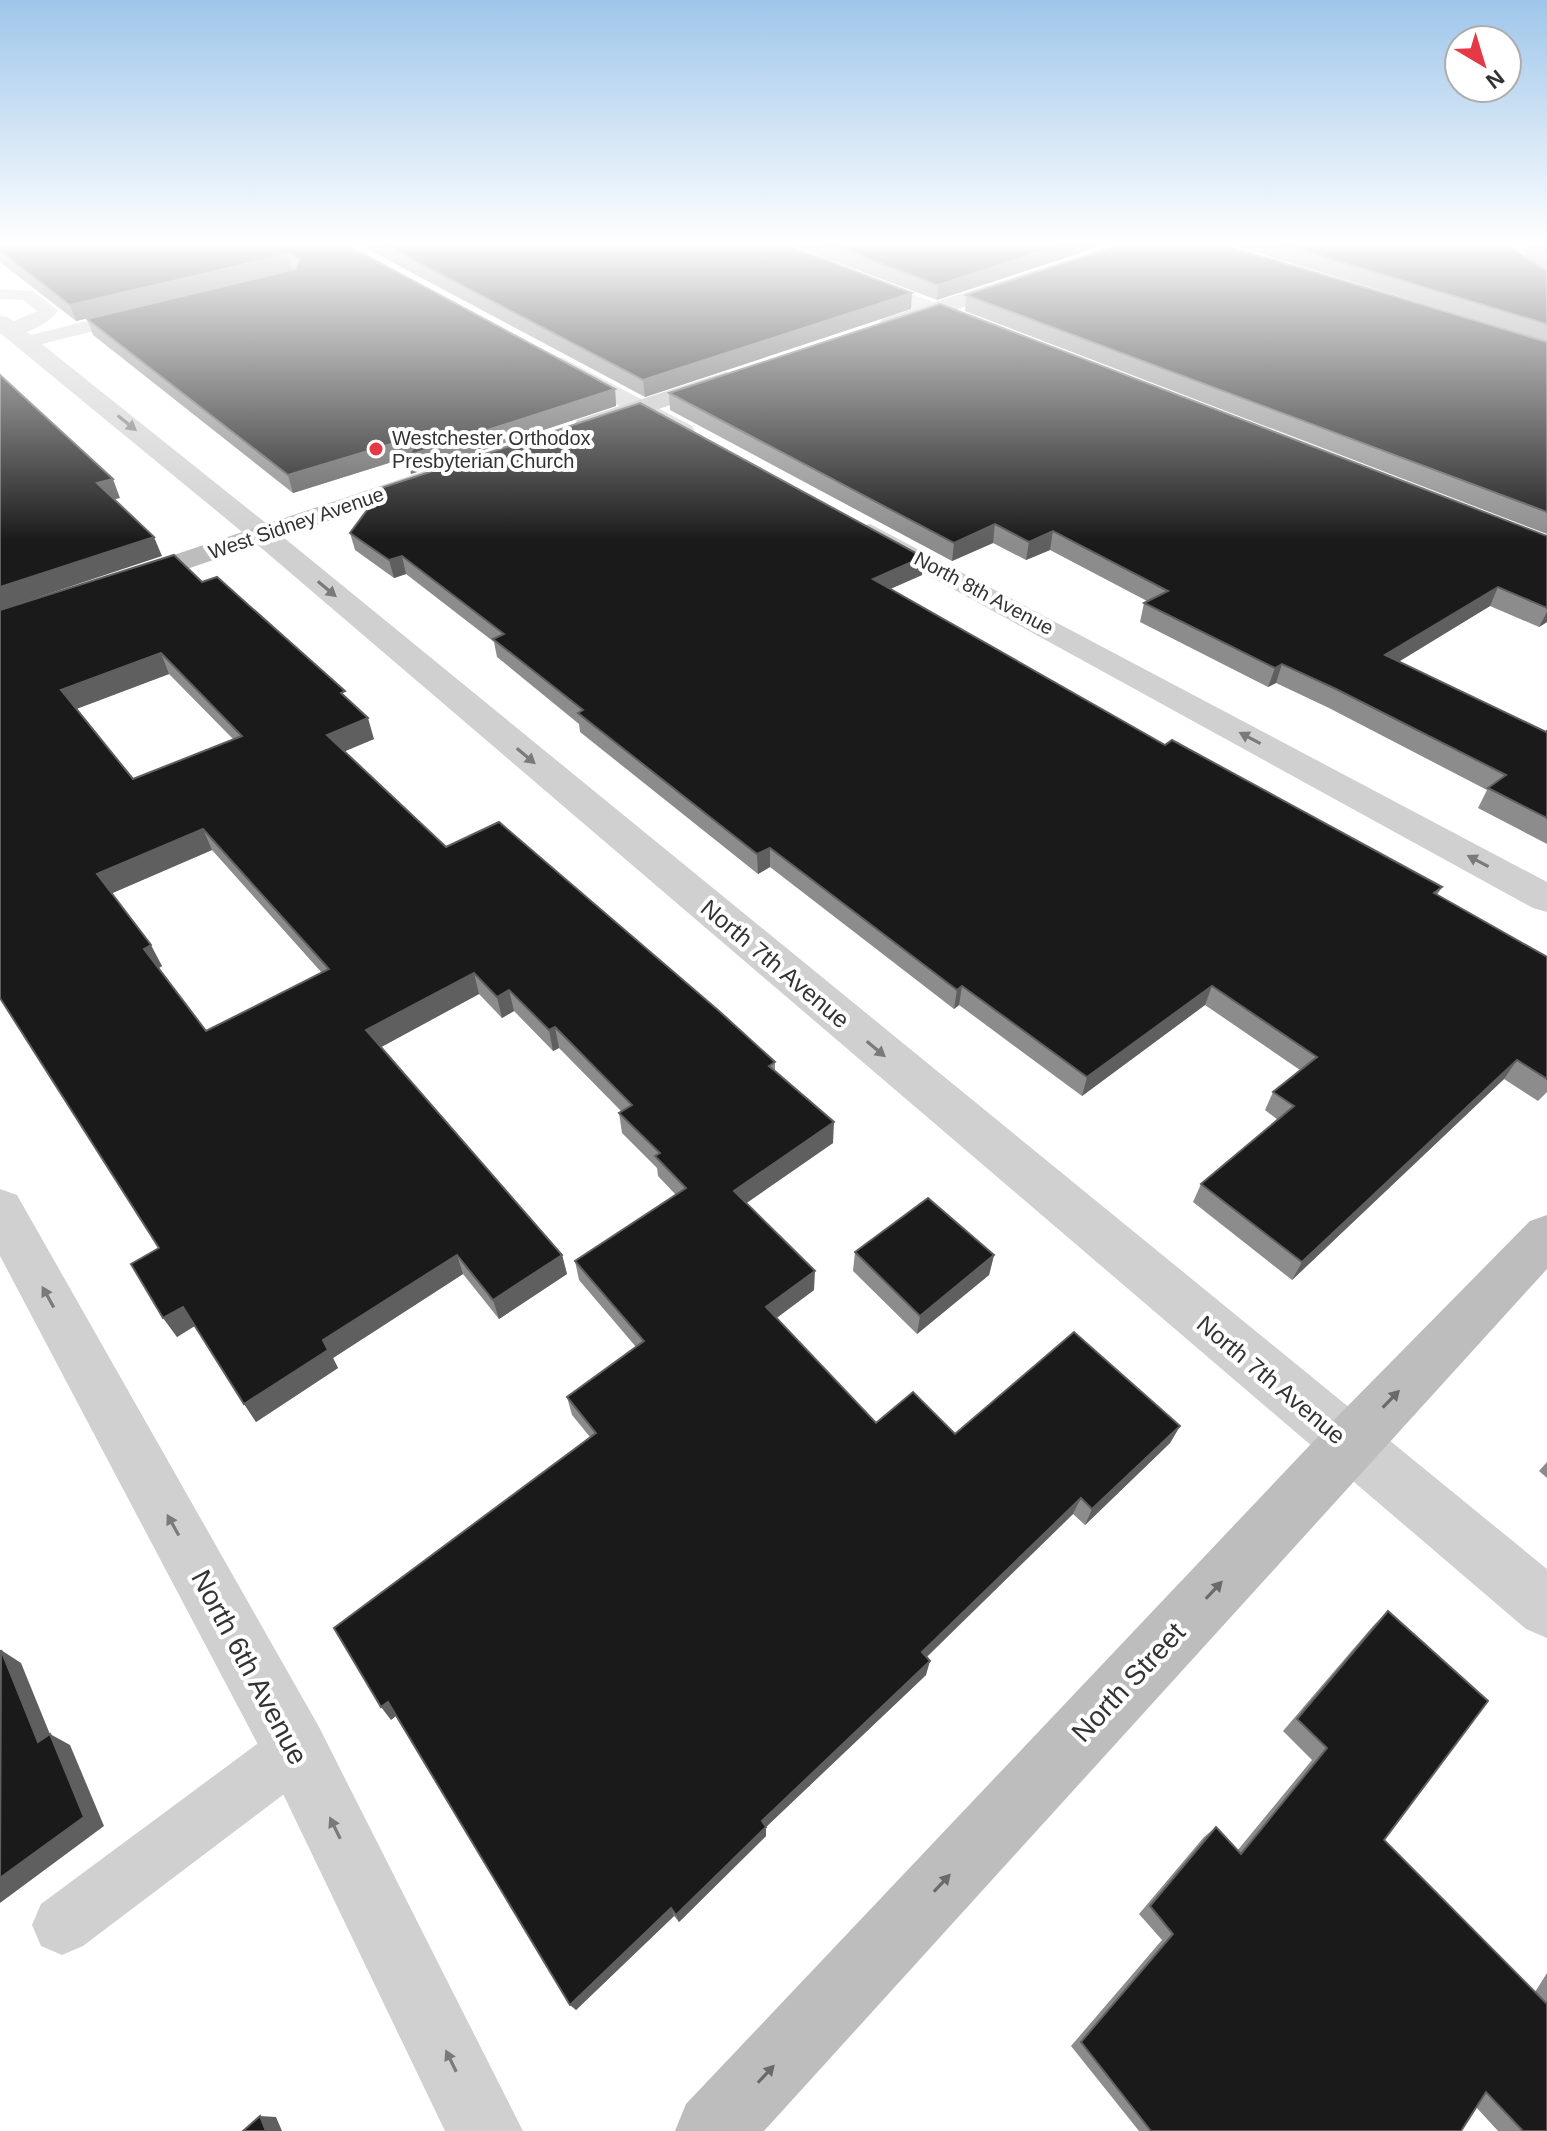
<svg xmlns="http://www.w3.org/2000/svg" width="1547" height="2131" font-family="Arial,sans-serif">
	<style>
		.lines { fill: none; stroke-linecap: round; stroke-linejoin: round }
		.lane { fill: #d0d0d0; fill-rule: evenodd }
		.street { fill: #d0d0d0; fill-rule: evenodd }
		.secondary { fill: #bdbdbd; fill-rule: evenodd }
		.wall { fill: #8c8c8c; fill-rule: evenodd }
		.shaded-wall { fill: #5f5f5f }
		.building { fill: #1a1a1a; stroke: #5f5f5f; stroke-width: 2; fill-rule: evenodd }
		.oneway { fill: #7a7a7a }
		.oneway2 { fill: #6a6a6a }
		.poi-dot { fill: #e63946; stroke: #fff; stroke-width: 3 }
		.labels { text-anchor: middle; stroke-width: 8; stroke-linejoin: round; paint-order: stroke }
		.far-poi-label { font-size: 20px; fill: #333; stroke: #fff; text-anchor: start }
		.far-street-label { font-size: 20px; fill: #333; stroke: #fff }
		.street-label { font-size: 24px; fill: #333; stroke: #fff }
		.near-street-label { font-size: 28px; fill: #333; stroke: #fff }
	</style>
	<rect width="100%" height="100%" fill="#fff"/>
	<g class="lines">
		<!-- lane -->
		<g class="lane">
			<path d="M 0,289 L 33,291 L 58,311 C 47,325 21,338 3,334 L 3,326 L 37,311 L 23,300 L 0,299 Z"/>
			<path d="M 139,308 L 146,310 L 146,318 L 26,348 L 16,342 L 19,338 Z"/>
			<path d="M 296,1722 L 316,1730 L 324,1750 L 316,1770 L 83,1946 L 62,1955 L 41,1946 L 32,1925 L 41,1904 L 276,1730 Z"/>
		</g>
		<!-- street -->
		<g class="street">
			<path d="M 751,243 L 778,243 L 985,322 L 988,327 L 977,334 L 969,332 Z"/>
			<path d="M 1494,243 L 1547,243 L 1547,252 L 1497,254 L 1487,248 Z"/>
			<path d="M 0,316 L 8,317 L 272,528 L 1547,1569 L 1547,1638 L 1526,1629 L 252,540 L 0,333 Z"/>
			<path d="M 561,357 L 692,426 L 695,431 L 692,436 L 674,436 L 553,369 L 550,364 L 553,359 Z"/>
			<path d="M 870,524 L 1547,882 L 1547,912 L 1533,908 L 860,538 L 856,532 L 860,526 Z"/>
			<path d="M 0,1189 L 17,1195 L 319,1727 L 523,2131 L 445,2131 L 273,1773 L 0,1256 Z"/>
		</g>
		<!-- secondary -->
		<g class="secondary">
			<path d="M 1120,243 L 1149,243 L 1146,247 L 898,329 L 890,331 L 879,324 L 882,319 Z"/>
			<path d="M 726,372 L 738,379 L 734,384 L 595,430 L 586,432 L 574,425 L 577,420 Z"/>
			<path d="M 434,468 L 443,470 L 447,476 L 443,482 L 134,587 L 114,587 L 109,581 L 114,575 Z"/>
			<path d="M 1547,1215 L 1547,1269 L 764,2131 L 675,2131 L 686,2104 L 1328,1426 L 1530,1221 Z"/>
		</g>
	</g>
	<!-- wall -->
	<g class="wall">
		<path d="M 0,243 L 343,243 L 615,389 L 616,406 L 411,474 L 408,457 L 293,493 L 93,335 L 87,319 L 292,269 L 76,321 L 0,262 Z"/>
		<path d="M 356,243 L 781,243 L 911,309 L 645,397 Z"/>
		<path d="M 786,243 L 1111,243 L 937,300 Z"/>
		<path d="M 1226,243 L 1504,243 L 1541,267 L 1525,256 L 1530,243 L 1547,243 L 1547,342 Z"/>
		<path d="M 966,295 L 1547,342 L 1547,534 L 965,311 Z"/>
		<path d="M 669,393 L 1547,536 L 1547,622 L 1539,627 L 1490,606 L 1398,662 L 1546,732 L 1547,731 L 1547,844 L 1478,808 L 1487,790 L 1329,708 L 1276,683 L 1268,687 L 1140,622 L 1144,603 L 1147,601 L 1050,550 L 1026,560 L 993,543 L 952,561 L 670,410 Z"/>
		<path d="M 350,533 L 922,575 L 890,589 L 1165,745 L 1442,887 L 1437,895 L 1547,957 L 1547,1092 L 1538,1101 L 1504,1079 L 1292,1280 L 1193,1202 L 1201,1184 L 1278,1120 L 1265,1110 L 1273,1092 L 1300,1070 L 1205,1005 L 1082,1096 L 959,1005 L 954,1009 L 770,867 L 758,874 L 580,732 L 579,724 L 497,657 L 494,642 L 406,574 L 394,578 L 355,550 Z"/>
		<path d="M 202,582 L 347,699 L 374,739 L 344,751 L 446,847 L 775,1062 L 775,1071 L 833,1143 L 746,1203 L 814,1290 L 776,1318 L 876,1423 L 955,1434 L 1180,1426 L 1170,1443 L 1085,1525 L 1073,1514 L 927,1657 L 926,1675 L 766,1827 L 766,1836 L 679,1922 L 674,1916 L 576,2010 L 396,1716 L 391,1720 L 590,1437 L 572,1415 L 567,1397 L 636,1347 L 579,1280 L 575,1261 L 676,1195 L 658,1176 L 657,1168 L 622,1133 L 619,1113 L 621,1111 L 559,1048 L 553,1051 L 514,1011 L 502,1018 L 479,994 L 381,1047 L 562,1255 L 567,1274 L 499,1319 L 463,1274 L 333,1358 L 338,1368 L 256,1422 L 195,1326 L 177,1337 L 159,1248 L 0,610 ZM 169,674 L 233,739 L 133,779 L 76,709 ZM 212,850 L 322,973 L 206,1031 L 159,968 L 162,966 L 112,893 Z"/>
		<path d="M 855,1252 L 994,1255 L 989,1275 L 917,1334 L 853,1271 Z"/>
		<path d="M 1547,1462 L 1547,1478 L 1539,1471 Z"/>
		<path d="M 1388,1611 L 1384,1840 L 1535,1992 L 1547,1973 L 1547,2131 L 1498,2131 L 1476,2107 L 1461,2131 L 1139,2131 L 1071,2046 L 1162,1940 L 1139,1914 L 1204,1837 L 1216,1827 L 1237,1851 L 1312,1760 L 1283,1731 L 1373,1626 Z"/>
	</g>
	<!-- shaded-wall -->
	<g class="shaded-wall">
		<path d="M 1068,243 L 1111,243 L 937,300 L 938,285 Z"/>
		<path d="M 288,254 L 292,269 L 76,321 L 70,305 Z"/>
		<path d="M 912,293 L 911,309 L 645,397 L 643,380 Z"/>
		<path d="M 615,389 L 616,406 L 411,474 L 408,457 L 293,493 L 288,475 L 425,434 Z"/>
		<path d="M 113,479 L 120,498 L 105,502 L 97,483 Z"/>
		<path d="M 995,524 L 993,543 L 952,561 L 954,543 Z"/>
		<path d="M 1053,531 L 1050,550 L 1026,560 L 1029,542 Z"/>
		<path d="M 154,537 L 162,556 L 0,610 L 0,587 Z"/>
		<path d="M 402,556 L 406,574 L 394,578 L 389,560 Z"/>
		<path d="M 923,557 L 922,575 L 872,597 L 873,579 Z"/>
		<path d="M 1498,587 L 1490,606 L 1377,675 L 1385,655 Z"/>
		<path d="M 1547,612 L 1547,622 L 1539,627 Z"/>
		<path d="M 161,653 L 169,674 L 71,711 L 61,690 Z"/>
		<path d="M 1282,664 L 1276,683 L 1268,687 L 1275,668 Z"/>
		<path d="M 368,718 L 374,739 L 334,756 L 327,735 Z"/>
		<path d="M 203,829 L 212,850 L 108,895 L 97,874 Z"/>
		<path d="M 770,848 L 770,867 L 758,874 L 757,854 Z"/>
		<path d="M 151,945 L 162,966 L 155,970 L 144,949 Z"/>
		<path d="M 474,973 L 479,994 L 374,1051 L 366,1030 Z"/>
		<path d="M 962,986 L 959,1005 L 954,1009 L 957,990 Z"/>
		<path d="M 1212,986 L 1205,1005 L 1082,1096 L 1087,1077 Z"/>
		<path d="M 509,990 L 514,1011 L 502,1018 L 497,997 Z"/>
		<path d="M 555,1027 L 559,1048 L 553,1051 L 549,1030 Z"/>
		<path d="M 1517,1060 L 1504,1079 L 1292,1280 L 1302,1262 Z"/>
		<path d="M 834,1122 L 833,1143 L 735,1211 L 734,1191 Z"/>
		<path d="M 457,1255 L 463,1274 L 333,1358 L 338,1368 L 256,1422 L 244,1404 L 323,1340 Z"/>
		<path d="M 562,1255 L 567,1274 L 499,1319 L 493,1300 Z"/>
		<path d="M 994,1255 L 989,1275 L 917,1334 L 920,1316 Z"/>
		<path d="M 815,1271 L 814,1290 L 766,1326 L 766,1307 Z"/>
		<path d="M 183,1307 L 196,1325 L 177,1337 L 163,1318 Z"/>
		<path d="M 1180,1426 L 1170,1443 L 1085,1525 L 1092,1509 Z"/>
		<path d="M 1081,1498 L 1073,1514 L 918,1665 L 922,1652 Z"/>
		<path d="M 1,1650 L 21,1663 L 58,1754 L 38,1742 Z"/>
		<path d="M 930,1661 L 926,1675 L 766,1827 L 766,1836 L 679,1922 L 676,1915 L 762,1821 Z"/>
		<path d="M 388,1702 L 398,1714 L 391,1720 L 381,1707 Z"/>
		<path d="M 50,1734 L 70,1745 L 104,1826 L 0,1903 L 0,1878 Z"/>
		<path d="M 671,1908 L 674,1916 L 576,2010 L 570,2005 Z"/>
		<path d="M 260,2116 L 276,2117 L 282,2131 L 266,2131 Z"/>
	</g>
	<!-- building -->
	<g class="building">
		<path d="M 0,243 L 343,243 L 615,389 L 407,456 L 425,434 L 288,475 L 87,319 L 296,269 L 300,259 L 288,254 L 70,305 L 0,251 Z"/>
		<path d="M 381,243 L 781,243 L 912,293 L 643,380 Z"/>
		<path d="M 826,243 L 1068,243 L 938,285 Z"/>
		<path d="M 1126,243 L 1217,243 L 1547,342 L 1547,512 L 966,295 Z"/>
		<path d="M 1278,243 L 1504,243 L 1547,271 L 1547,324 Z"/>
		<path d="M 1534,243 L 1547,243 L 1547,252 Z"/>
		<path d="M 940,304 L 1547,536 L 1547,608 L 1498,587 L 1385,655 L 1546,732 L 1547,731 L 1547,818 L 1488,788 L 1506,775 L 1336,689 L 1282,664 L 1275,668 L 1144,603 L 1168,591 L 1053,531 L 1029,542 L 995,524 L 954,543 L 669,393 Z"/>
		<path d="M 0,375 L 113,479 L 97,483 L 154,537 L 0,587 Z"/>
		<path d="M 640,403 L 923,557 L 873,579 L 1165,745 L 1172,740 L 1442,887 L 1434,893 L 1547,957 L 1547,1079 L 1517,1060 L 1302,1262 L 1201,1184 L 1294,1106 L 1273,1092 L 1317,1057 L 1212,986 L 1087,1077 L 962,986 L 957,990 L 770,848 L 757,854 L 578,713 L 583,710 L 493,639 L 504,634 L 402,556 L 389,560 L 350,533 L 384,487 Z"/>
		<path d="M 174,555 L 202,582 L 217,577 L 345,691 L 341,693 L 368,718 L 327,735 L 446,847 L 499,822 L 719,1011 L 775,1062 L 769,1066 L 834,1122 L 734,1191 L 815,1271 L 766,1307 L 876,1423 L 913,1392 L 955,1434 L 1074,1332 L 1180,1426 L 1092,1509 L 1081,1498 L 922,1652 L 930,1661 L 762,1821 L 766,1827 L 676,1915 L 671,1908 L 570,2005 L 388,1702 L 381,1707 L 334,1628 L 596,1433 L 567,1397 L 644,1341 L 575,1261 L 686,1188 L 655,1156 L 660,1153 L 619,1113 L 632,1105 L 555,1027 L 549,1030 L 509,990 L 497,997 L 474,973 L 366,1030 L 562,1255 L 493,1300 L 457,1255 L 323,1340 L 328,1350 L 244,1404 L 183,1307 L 163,1318 L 131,1264 L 159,1248 L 0,998 L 0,610 ZM 161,653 L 242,736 L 133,779 L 61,690 ZM 203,829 L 329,969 L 206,1031 L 144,949 L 151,945 L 97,874 Z"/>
		<path d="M 928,1198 L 994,1255 L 920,1316 L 855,1252 Z"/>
		<path d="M 1388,1611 L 1488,1701 L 1384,1840 L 1547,2004 L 1547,2131 L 1523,2131 L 1486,2092 L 1461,2131 L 1151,2131 L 1081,2042 L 1173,1934 L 1150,1906 L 1216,1827 L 1241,1854 L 1327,1748 L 1297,1719 Z"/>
		<path d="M 1,1650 L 38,1742 L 50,1734 L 84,1817 L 0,1878 Z"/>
		<path d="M 260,2116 L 266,2131 L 243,2131 Z"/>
	</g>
	<!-- one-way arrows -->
	<defs><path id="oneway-solid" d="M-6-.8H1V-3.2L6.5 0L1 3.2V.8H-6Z" transform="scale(2)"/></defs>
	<g class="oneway">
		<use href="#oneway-solid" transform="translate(127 423) rotate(39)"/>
		<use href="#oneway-solid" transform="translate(327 589) rotate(40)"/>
		<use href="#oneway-solid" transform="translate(1250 738) rotate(-152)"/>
		<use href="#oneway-solid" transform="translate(526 756) rotate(40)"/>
		<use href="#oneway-solid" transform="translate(1478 861) rotate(-152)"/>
		<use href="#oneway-solid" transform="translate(876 1049) rotate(40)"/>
		<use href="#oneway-solid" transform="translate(48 1297) rotate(-119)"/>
		<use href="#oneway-solid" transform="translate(173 1525) rotate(-119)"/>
		<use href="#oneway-solid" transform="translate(335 1828) rotate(-116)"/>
		<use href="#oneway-solid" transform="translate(451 2061) rotate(-116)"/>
	</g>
	<g class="oneway2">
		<use href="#oneway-solid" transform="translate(1391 1399) rotate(-46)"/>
		<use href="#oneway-solid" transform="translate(1214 1590) rotate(-47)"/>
		<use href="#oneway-solid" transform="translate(942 1883) rotate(-47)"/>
		<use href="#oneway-solid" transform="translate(766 2074) rotate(-47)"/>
	</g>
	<!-- sky -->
	<linearGradient id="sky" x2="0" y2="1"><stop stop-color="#9ec6ea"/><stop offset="0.45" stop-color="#fff"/><stop offset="1" stop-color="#fff" stop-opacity="0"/></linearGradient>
	<rect width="1547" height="541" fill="url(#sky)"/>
	<!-- markers -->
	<circle class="poi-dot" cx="376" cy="449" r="8"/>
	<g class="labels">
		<!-- far-poi labels -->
		<g class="far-poi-label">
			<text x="392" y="445">Westchester Orthodox<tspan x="392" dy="23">Presbyterian Church</tspan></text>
		</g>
		<!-- far-street labels -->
		<g class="far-street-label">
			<text transform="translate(296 523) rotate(-19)" y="7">West Sidney Avenue</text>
			<text transform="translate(984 593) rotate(28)" y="7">North 8th Avenue</text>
		</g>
		<!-- street labels -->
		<g class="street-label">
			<text transform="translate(775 964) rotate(40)" y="8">North 7th Avenue</text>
			<text transform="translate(1271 1380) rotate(40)" y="8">North 7th Avenue</text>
		</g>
		<!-- near-street labels -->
		<g class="near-street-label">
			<text transform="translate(250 1667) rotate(62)" y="10">North 6th Avenue</text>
			<text transform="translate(1128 1682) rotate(-47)" y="10">North Street</text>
		</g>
	</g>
	<!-- north arrow -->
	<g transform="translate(1483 64) rotate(142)"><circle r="38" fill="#ffffff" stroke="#adadad" stroke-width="2"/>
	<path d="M0-6L14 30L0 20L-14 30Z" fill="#e63946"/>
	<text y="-12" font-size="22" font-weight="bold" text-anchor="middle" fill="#333333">N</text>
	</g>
</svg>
